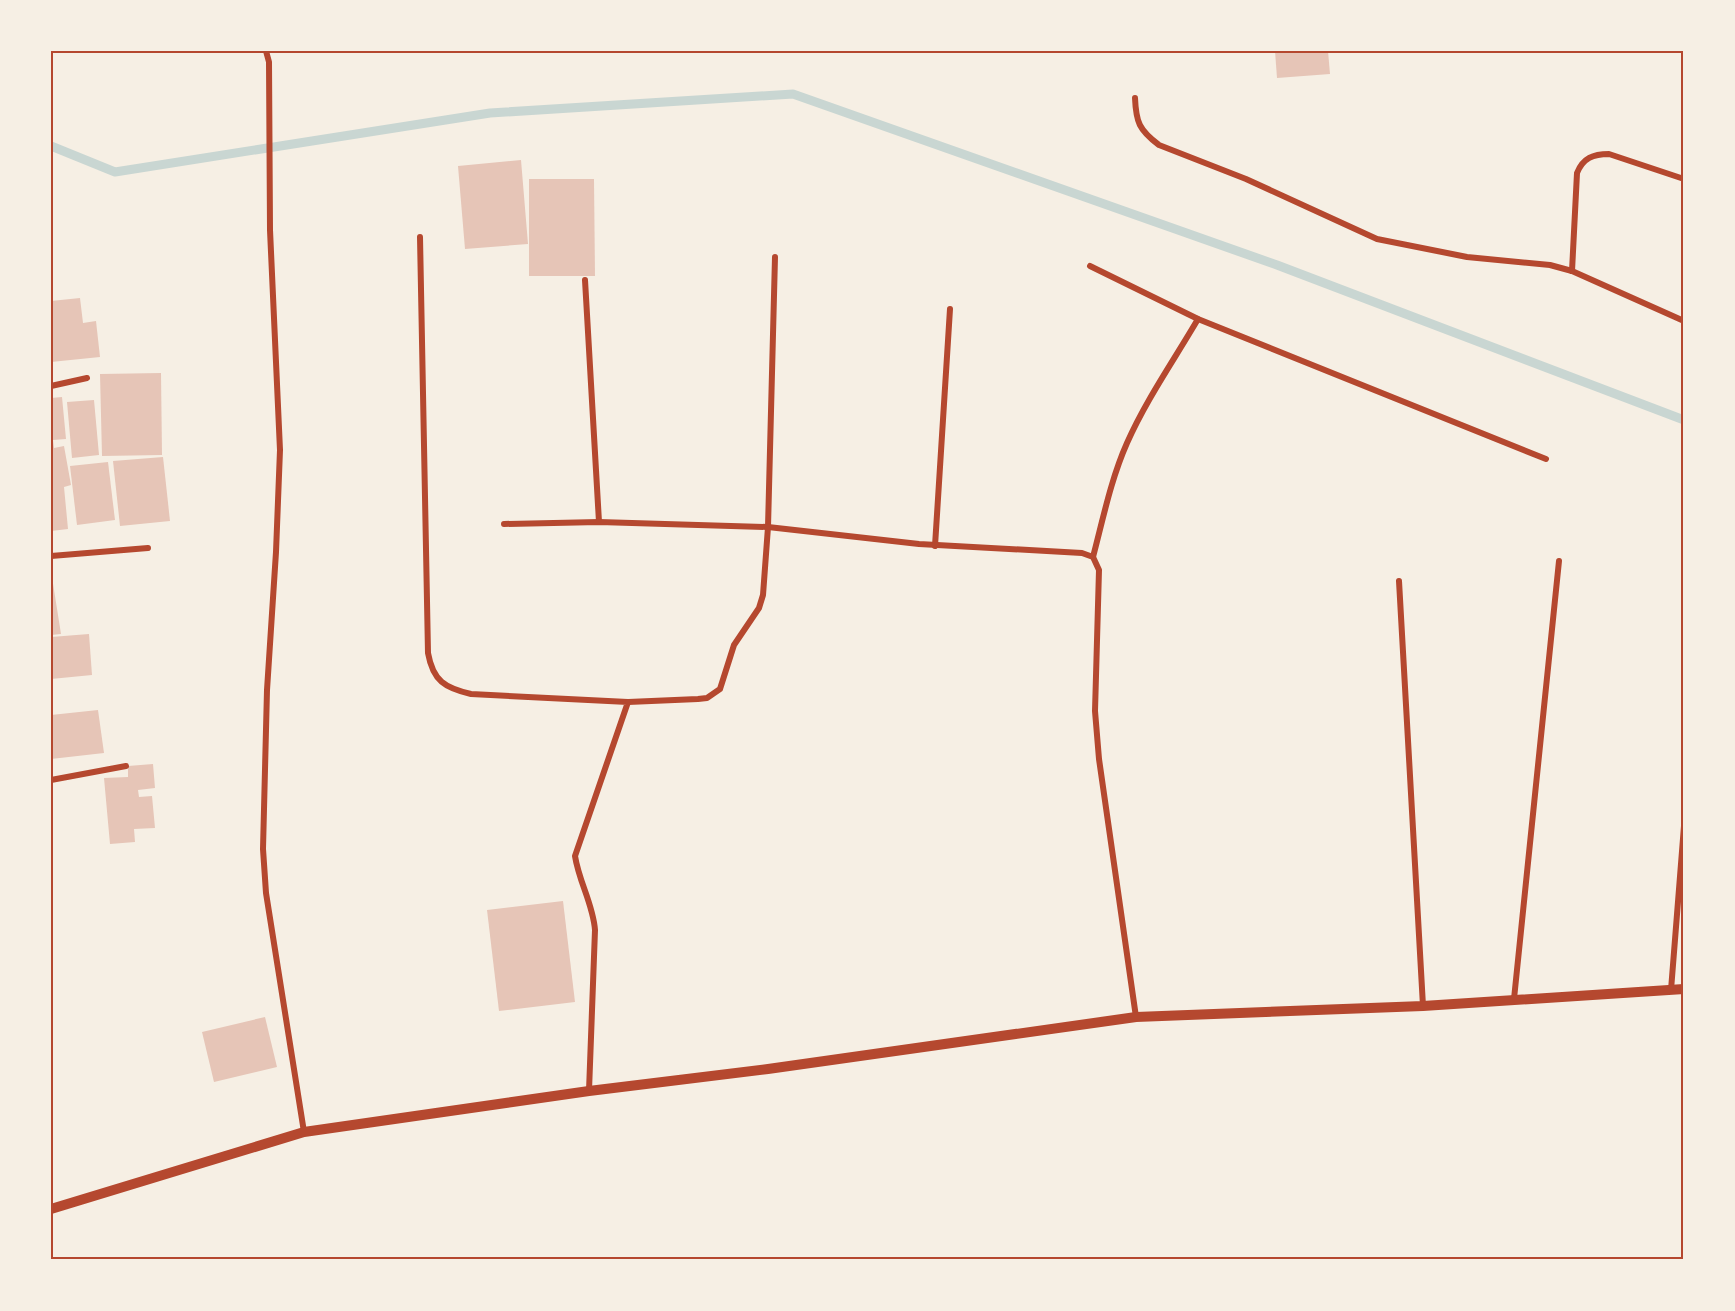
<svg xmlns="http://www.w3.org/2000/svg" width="1735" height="1311" font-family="Literata,serif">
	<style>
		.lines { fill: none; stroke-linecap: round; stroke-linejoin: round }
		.stream { stroke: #c9d6d2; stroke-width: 9 }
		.building { fill: #e6c5b7 }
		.minor { stroke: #b5482f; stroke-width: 6 }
		.tertiary { stroke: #b5482f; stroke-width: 10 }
		.neatline { fill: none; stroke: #b5482f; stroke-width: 2 }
	</style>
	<rect width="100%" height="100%" fill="#f6efe4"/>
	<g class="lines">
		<!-- stream -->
		<path class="stream" d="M 51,146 L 115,172 L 490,113 L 793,94 L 1277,265 L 1684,420"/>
	</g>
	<!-- building -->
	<g class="building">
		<path d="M 1275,51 L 1328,51 L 1330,74 L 1277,78 Z"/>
		<path d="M 521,160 L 528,244 L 465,249 L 458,166 Z"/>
		<path d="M 529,179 L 594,179 L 595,276 L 529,276 Z"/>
		<path d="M 80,298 L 83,323 L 96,321 L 100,357 L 51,362 L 51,301 Z"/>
		<path d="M 161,373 L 162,455 L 102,456 L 100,374 Z"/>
		<path d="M 62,397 L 66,439 L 53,440 L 54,448 L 64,446 L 71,485 L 64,487 L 68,529 L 51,531 L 51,398 Z"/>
		<path d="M 94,400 L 99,455 L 72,458 L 67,402 Z"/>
		<path d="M 163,457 L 170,521 L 120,526 L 113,461 Z"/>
		<path d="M 108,462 L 115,520 L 77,525 L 70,466 Z"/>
		<path d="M 51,571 L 61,634 L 51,635 Z"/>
		<path d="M 89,634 L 92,675 L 51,679 L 51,637 Z"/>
		<path d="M 98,710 L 104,753 L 51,759 L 51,715 Z"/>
		<path d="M 153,764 L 155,788 L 138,790 L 139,797 L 152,796 L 155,828 L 134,829 L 135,842 L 110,844 L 104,778 L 128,777 L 128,766 Z"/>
		<path d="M 563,901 L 575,1002 L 499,1011 L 487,910 Z"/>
		<path d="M 265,1017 L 277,1067 L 214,1082 L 202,1032 Z"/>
	</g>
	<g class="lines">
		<!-- minor -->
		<g class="minor">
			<path d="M 266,51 L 269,62 L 270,230 L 280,450 L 276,552 L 267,690 L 263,849 L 266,893 L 304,1132"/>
			<path d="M 1135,98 C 1136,122 1139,130 1159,145 L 1246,179 L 1377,239 L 1467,257 L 1550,265 L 1572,271 L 1684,321"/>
			<path d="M 420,237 L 428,653 C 433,681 445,688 471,694 L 628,702 L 575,856 C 579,882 593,904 595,930 L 589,1091"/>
			<path d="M 1090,266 L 1198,319 L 1546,459"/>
			<path d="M 1572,271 L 1577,173 C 1583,158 1593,154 1609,154 L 1684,179"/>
			<path d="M 585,280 L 599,522"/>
			<path d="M 51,386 L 87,378"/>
			<path d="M 504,524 L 599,522 L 768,527 L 919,544 L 1082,553 L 1093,557 L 1099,570 L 1095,711 L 1099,759 L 1136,1017"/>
			<path d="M 935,546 L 950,309"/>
			<path d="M 51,556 L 148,548"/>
			<path d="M 1093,557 C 1103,519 1111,479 1127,443 C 1146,400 1174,360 1198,319"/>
			<path d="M 1399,581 L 1423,1006"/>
			<path d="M 628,702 L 698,699 L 707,698 L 720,689 L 734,645 L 759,608 L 763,595 L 768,527 L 775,257"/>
			<path d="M 51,780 L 126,766"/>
			<path d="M 1671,990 L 1684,826"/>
			<path d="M 1514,999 L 1559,561"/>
		</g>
		<!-- tertiary -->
		<path class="tertiary" d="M 51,1209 L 304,1132 L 589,1091 L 768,1069 L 1136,1017 L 1423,1006 L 1684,989"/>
	</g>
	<!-- border -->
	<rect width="1735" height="1311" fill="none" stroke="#f6efe4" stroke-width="105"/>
	<rect x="52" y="52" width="1630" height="1206" class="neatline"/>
</svg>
